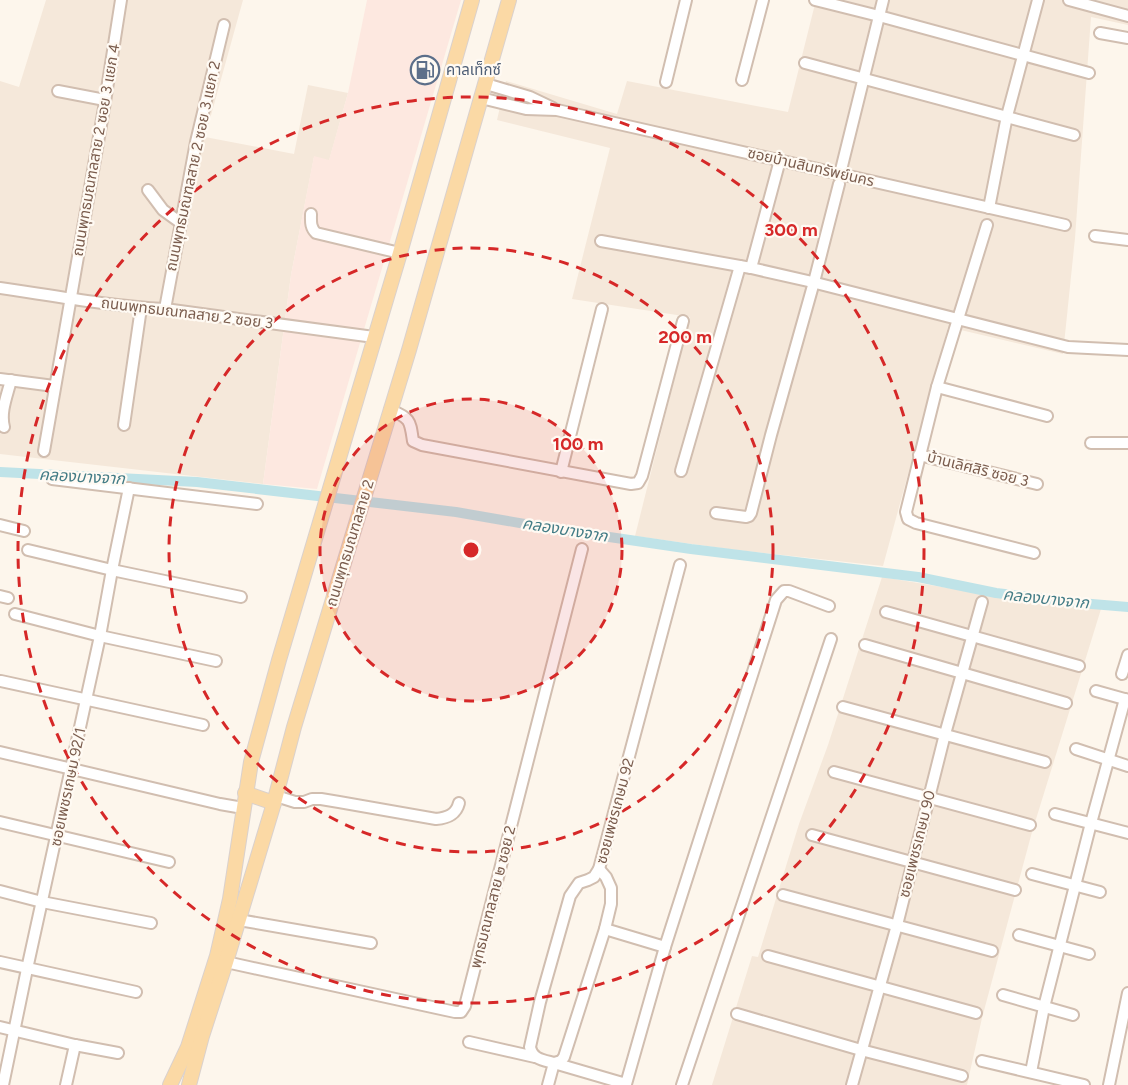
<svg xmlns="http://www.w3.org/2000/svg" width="1128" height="1085" font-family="Figtree,'Noto Sans Thai',sans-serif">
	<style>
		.residential { fill: #f5e8da }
		.commercial { fill: #fde8e0 }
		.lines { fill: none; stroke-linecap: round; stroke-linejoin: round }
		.canal { stroke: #bfe3e8; stroke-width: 10 }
		.minor-casing { stroke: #d1beb0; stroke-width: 14 }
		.major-casing { stroke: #dad1cd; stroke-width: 16 }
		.minor { stroke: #fff; stroke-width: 10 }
		.major { stroke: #fbd9a5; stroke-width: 14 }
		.ring { fill: none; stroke: #d62828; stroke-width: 3; stroke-dasharray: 10 8 }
		.labels { text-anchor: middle; stroke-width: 4.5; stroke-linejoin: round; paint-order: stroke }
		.service-label { font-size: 15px; fill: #4e5e75; stroke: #fffaf3; text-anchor: start }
		.street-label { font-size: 15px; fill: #7a5c4d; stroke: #fffaf3 }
		.water-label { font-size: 16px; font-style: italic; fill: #437c86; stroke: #fffaf3 }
		.centre { fill: #d62828; stroke: #fffaf3; stroke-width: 3 }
		.ring-label { font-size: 18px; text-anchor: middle; font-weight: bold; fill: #d62828; stroke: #fffaf3; stroke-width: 4.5; stroke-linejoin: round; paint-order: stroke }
	</style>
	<rect width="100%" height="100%" fill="#fdf6ec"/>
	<!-- residential -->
	<g class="residential">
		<path d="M 46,0 L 243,0 L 205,137 L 294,154 L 308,85 L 348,93 L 329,161 L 314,157 L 291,275 L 263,484 L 0,454 L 0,81 L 19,87 Z"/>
		<path d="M 816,0 L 1128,0 L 1128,25 L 1091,17 L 1075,238 L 1063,354 L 948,327 L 883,566 L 728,549 L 635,536 L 690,317 L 572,299 L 610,148 L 497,120 L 506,81 L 617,114 L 627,81 L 788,112 Z"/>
		<path d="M 882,577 L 990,595 L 1101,609 L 1032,832 L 982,1018 L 967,1085 L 712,1085 L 752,956 L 758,957 L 799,824 L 828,745 Z"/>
	</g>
	<!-- commercial -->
	<path class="commercial" d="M 367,0 L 461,0 L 317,489 L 263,484 L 291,275 L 314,156 L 329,160 L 348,93 Z"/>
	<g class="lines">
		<!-- canal -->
		<path class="canal" d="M 0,472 L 197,482 L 456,512 L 548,528 L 691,549 L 918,577 L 996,593 L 1080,603 L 1128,607"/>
		<!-- minor casing -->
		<g class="minor-casing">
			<g id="minor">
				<path d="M 815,0 L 879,16 L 1089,73"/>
				<path d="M 1069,0 L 1128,16"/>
				<path d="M 1100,33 L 1128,38"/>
				<path d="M 805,63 L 1074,135"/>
				<path d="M 742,80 L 763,0"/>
				<path d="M 666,82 L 686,0"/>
				<path d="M 486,84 L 530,97 L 553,108"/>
				<path d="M 58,91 L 105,100"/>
				<path d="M 481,98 L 526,109 L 557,110 L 1065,225"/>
				<path d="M 840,174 L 883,0"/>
				<path d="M 148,190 L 163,210 L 181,223"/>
				<path d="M 989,208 L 1007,116 L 1038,0"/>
				<path d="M 311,214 C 311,221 310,227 316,233 L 400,253"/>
				<path d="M 987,225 L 937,387 L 906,512 L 908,519 L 916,523 L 1034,553"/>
				<path d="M 1095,236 L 1128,240"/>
				<path d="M 601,241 L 751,268 L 808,281 L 1068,347 L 1128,350"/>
				<path d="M 751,268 L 780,160"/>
				<path d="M 0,288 C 55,296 110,306 165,309 L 374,337"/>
				<path d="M 165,309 L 196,142 L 224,25"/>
				<path d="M 0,379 L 54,386"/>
				<path d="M 937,387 L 1047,416"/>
				<path d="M 390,410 C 411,418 410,421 413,441 L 422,445 L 631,484 L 638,483 L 642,476 L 683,321"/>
				<path d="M 124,425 L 141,308"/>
				<path d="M 4,427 C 0,412 7,396 11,380"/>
				<path d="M 1091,443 L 1128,443"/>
				<path d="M 44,451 L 104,108 L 121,0"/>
				<path d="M 919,455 L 1037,484"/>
				<path d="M 681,471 L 740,266"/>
				<path d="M 561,472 L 602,309"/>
				<path d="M 52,479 L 257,504"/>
				<path d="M 716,513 L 746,517 L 749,516 L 751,513 L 771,435 L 814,282 L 839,184"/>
				<path d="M 0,525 L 24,531"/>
				<path d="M 28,550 L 112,570 L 241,597"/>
				<path d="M 0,596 L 8,598"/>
				<path d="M 886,612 L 1079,666"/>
				<path d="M 15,614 L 100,636 L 216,661"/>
				<path d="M 865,645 L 1066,703"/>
				<path d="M 1122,674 L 1128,655"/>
				<path d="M 1,681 L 203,725"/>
				<path d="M 1096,691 L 1128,700"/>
				<path d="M 843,707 L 1045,762"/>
				<path d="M 1076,749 L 1128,766"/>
				<path d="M 0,752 L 220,804 L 243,808"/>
				<path d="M 834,772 L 1030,825"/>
				<path d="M 276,796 L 295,802 L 304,802 L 312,799 L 321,799 L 339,802 L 436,819 C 447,818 456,815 459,803"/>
				<path d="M 1055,814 L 1128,833"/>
				<path d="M 0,822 L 169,862"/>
				<path d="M 812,835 L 1015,890"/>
				<path d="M 1032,874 L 1100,892"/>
				<path d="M 0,891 L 42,902 L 151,923"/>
				<path d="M 783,895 L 992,951"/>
				<path d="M 239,920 L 371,943"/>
				<path d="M 605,929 L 665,947 L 776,600 L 784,591 L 789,591 L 829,606"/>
				<path d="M 1019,935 L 1089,954"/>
				<path d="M 768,956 L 976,1013"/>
				<path d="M 0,962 L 136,992"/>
				<path d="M 226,962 L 455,1012 L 461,1012 L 465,1006 L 582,549"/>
				<path d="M 1003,995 L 1073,1015"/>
				<path d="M 737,1014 L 861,1050 L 962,1076"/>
				<path d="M 0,1027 L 75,1045 L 118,1053"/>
				<path d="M 469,1042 L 535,1057"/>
				<path d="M 982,1061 L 1084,1085"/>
				<path d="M 554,1063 L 626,1084 L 665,947"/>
				<path d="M 554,1063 L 561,1061 L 564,1057 L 605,929 L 611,904 L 611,888 L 606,877 L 599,869"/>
				<path d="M 1031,1072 L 1044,1007 L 1091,823 L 1125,699"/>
				<path d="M 3,1085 L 27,969 L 100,636 L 112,570 L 129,488"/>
				<path d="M 66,1085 L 75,1045"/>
				<path d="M 548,1085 L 554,1063 C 543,1060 532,1059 530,1047 L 540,1002 L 570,896 L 579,883 L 588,880 L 594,877 L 599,869 L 680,565"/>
				<path d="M 682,1085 L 831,639"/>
				<path d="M 852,1085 L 897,925 L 945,734 L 982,602"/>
				<path d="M 1109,1085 L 1128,993"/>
			</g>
		</g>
		<!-- major casing -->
		<g class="major-casing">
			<g id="major">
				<path d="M 245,793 L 274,803"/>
				<path d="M 170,1085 L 188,1047 L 217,956 L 230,899 L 251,762 L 279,660 L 400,253 L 472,0"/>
				<path d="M 189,1085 L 202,1036 L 226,962 L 274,803 L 294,727 L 409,350 L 509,0"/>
			</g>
		</g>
		<!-- minor -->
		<use href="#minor" class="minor"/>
		<!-- major -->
		<use href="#major" class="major"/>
	</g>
	<!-- distance rings -->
	<circle cx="471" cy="550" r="151" fill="#d62828" fill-opacity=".12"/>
	<g class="ring">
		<circle cx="471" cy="550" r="151"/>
		<circle cx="471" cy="550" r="302"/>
		<circle cx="471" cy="550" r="453"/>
	</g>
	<!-- icons -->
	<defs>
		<g id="fuel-ring" transform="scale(1.5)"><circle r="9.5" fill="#fffaf3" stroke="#5c6f8a" stroke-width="1.5"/><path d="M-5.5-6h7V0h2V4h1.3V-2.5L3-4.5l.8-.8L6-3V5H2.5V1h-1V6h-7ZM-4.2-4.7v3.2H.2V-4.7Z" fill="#5c6f8a"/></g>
	</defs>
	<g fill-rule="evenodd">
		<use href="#fuel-ring" x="425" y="70"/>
	</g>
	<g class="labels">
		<!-- service labels -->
		<g class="service-label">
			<text x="446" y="75">คาลเท็กซ์</text>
		</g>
		<!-- street labels -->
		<g class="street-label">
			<text transform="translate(96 150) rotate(-80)" y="5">ถนนพุทธมณฑลสาย 2 ซอย 3 แยก 4</text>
			<text transform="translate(193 166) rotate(-78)" y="5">ถนนพุทธมณฑลสาย 2 ซอย 3 แยก 2</text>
			<text transform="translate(811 167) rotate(13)" y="5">ซอยบ้านสินทรัพย์นคร</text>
			<text transform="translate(187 313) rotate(7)" y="5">ถนนพุทธมณฑลสาย 2 ซอย 3</text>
			<text transform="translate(978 469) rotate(14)" y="5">บ้านเลิศสิริ ซอย 3</text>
			<text transform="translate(350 543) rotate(-73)" y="5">ถนนพุทธมณฑลสาย 2</text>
			<text transform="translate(68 787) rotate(-78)" y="5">ซอยเพชรเกษม 92/1</text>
			<text transform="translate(615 811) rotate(-75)" y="5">ซอยเพชรเกษม 92</text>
			<text transform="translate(917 844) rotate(-76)" y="5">ซอยเพชรเกษม 90</text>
			<text transform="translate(493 897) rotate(-76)" y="5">พุทธมณฑลสาย ๒ ซอย 2</text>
		</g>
		<!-- water labels -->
		<g class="water-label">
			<text transform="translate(82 476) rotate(3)" y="6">คลองบางจาก</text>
			<text transform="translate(565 529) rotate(9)" y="6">คลองบางจาก</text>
			<text transform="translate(1046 598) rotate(6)" y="6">คลองบางจาก</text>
		</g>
	</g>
	<circle cx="471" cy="550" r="9" class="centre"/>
	<g class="ring-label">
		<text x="791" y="236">300 m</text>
		<text x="685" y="343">200 m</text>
		<text x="578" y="450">100 m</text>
	</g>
</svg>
